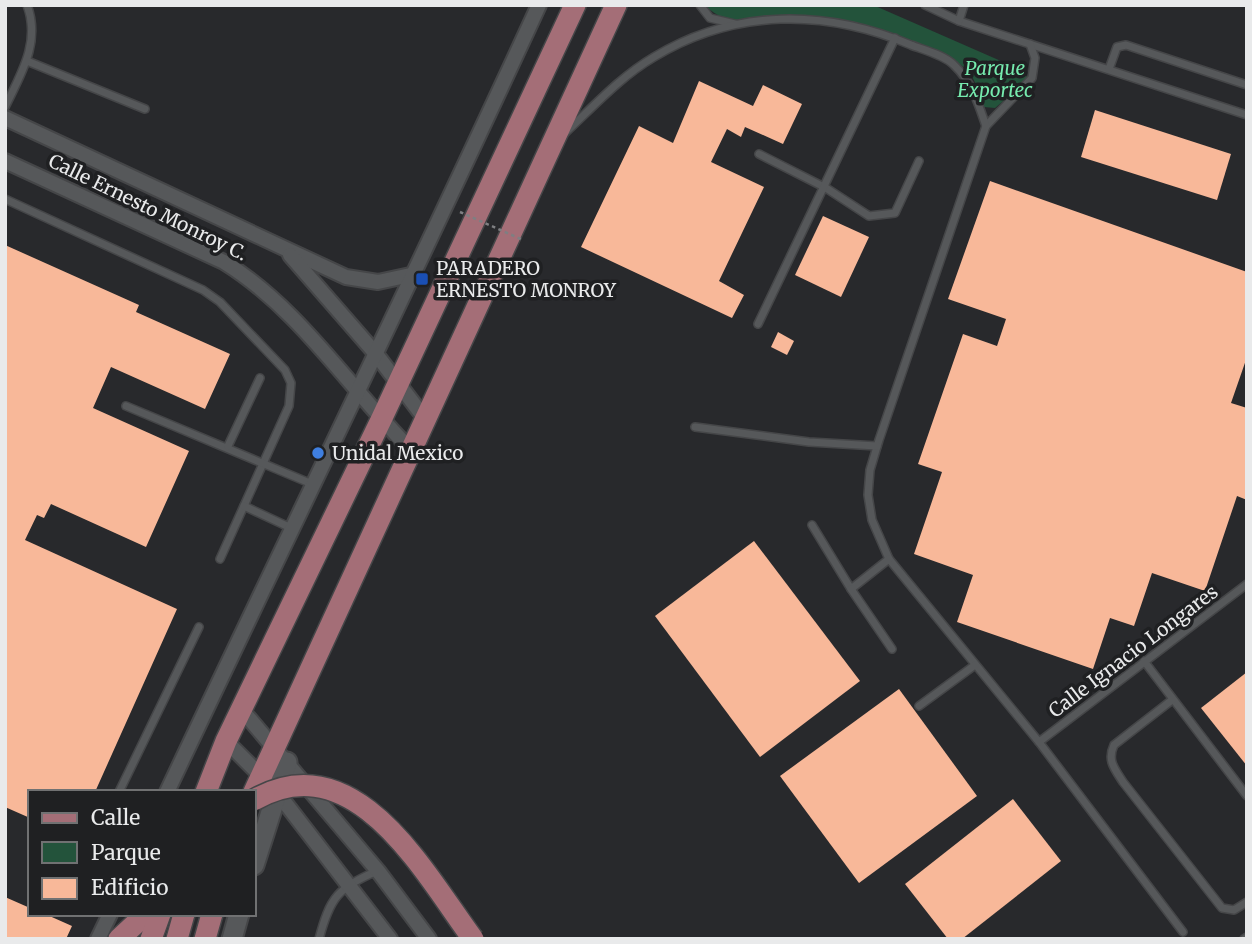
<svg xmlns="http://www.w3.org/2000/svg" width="1252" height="944" font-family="Merriweather,serif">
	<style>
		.green { fill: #23533b }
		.building { fill: #f8b899 }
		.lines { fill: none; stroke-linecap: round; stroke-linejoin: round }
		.lane-casing { stroke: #454648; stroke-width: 10 }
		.street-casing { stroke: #454648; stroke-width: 18 }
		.secondary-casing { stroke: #454648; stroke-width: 23 }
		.primary-casing { stroke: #454648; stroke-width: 24 }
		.lane { stroke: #56585a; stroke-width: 7 }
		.street { stroke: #56585a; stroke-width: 14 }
		.secondary { stroke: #56585a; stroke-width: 19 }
		.primary { stroke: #a46e77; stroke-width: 21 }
		.primary-bridge-casing { stroke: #454648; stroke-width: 24; stroke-linecap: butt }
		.path-bridge { stroke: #7e7f82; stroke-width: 2.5; stroke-dasharray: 3.5 3.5; stroke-linecap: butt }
		.primary-bridge { stroke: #a46e77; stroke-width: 21 }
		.transit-dot { fill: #1a4fb4; stroke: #1f2022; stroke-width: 2.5 }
		.shop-dot { fill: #3f7fe0; stroke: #1f2022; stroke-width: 2.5 }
		.labels { text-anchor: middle; stroke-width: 7; stroke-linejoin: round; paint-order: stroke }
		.park-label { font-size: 19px; font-style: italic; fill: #76eaae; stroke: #1f2022 }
		.street-label { font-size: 19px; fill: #e9eaeb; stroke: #1f2022 }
		.poi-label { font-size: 19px; fill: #e9eaeb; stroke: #1f2022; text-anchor: start }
	</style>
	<rect width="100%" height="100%" fill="#28292c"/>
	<!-- green -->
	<path class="green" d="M 705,5 L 873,5 L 1024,71 L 1027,78 L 1026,82 L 995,108 L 984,107 C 980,95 976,79 966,69 C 960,63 949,60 942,57 C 900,37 855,17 808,17 C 775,16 731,34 705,5 Z"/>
	<!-- building -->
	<g class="building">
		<path d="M 699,81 L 753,106 L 763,85 L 802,104 L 783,144 L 745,127 L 741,137 L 727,129 L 711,162 L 764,187 L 719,281 L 744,295 L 732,318 L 581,247 L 639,126 L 673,143 Z"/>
		<path d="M 1095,110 L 1231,154 L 1217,200 L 1081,157 Z"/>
		<path d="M 990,181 L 1247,272 L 1247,357 L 1231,403 L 1247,408 L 1247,500 L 1237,496 L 1205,591 L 1152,573 L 1134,626 L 1110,618 L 1093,669 L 957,622 L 973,575 L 914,554 L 942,472 L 918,464 L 963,334 L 997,346 L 1006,319 L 948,299 Z"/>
		<path d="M 823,216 L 869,237 L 841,297 L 795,275 Z"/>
		<path d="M 5,245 L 139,305 L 136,312 L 230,354 L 205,409 L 111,367 L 93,408 L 189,451 L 146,547 L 51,504 L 44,518 L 37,515 L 25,540 L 177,609 L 95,792 L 30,792 L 30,818 L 5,807 Z"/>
		<path d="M 778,332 L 794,341 L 787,355 L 771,347 Z"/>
		<path d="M 754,541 L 860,681 L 760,757 L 655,616 Z"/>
		<path d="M 1247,672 L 1247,766 L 1201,708 Z"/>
		<path d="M 899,689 L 977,796 L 859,883 L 780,776 Z"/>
		<path d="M 1013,799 L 1061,861 L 962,939 L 948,939 L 905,884 Z"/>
		<path d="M 5,897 L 30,908 L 30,914 L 45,914 L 72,926 L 66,939 L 5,939 Z"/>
	</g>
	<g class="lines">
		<!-- lane casing -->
		<g class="lane-casing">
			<g id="lane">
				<path d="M 700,5 L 710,18 L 735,24"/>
				<path d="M 925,5 L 959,21 L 1247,115"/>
				<path d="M 959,21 L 964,5"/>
				<path d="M 1030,44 L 1035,58 L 1032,78 L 986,126 L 879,440 L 870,470 L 868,495 L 872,520 L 889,559 L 1039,742 L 1183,932"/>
				<path d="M 27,61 L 145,109"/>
				<path d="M 1109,69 L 1117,47 L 1126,45 L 1247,85"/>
				<path d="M 5,107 C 21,74 41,42 27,5"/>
				<path d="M 565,133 C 594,106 620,77 654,57 C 735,8 826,9 911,45 C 924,50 944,55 954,65 C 972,82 978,103 986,126"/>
				<path d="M 759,154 L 826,188 L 869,216 L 895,213 L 919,161"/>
				<path d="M 5,199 L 203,290 L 220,302 L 285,370 L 291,383 L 289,406 L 220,559"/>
				<path d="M 758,324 L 895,38"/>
				<path d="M 126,406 L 312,484"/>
				<path d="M 695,427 L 809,442 L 877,446"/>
				<path d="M 228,446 L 260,378"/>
				<path d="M 244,506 L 291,528"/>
				<path d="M 812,525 L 851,589 L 889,559"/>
				<path d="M 851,589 L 892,649"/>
				<path d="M 1144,661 L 1247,796"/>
				<path d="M 1172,700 L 1114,745 C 1107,760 1114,768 1123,782 L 1222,908 L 1234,910 L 1247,902"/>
				<path d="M 919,706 L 975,665"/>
				<path d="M 1039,742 L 1247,584"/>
				<path d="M 119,792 L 199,627"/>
				<path d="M 319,939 C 330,897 338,888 377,871"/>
				<path d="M 1244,939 L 1247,937"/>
			</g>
		</g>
		<!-- street casing -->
		<g class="street-casing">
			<g id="street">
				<path d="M 5,118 L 346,277 L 378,282 L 415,274"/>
				<path d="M 5,161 L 224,262 C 300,309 349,388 411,450"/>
				<path d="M 290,255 L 376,354 L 426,420"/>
				<path d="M 242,710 L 378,871 L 429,939"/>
				<path d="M 226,741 L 276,791 L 390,939"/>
				<path d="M 167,792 C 291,529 418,269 539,5"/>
				<path d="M 98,939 L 110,914"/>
			</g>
		</g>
		<!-- secondary casing -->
		<g class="secondary-casing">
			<g id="secondary">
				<path d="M 254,865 L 287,762"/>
				<path d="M 232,939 L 239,914"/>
			</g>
		</g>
		<!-- primary casing -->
		<g class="primary-casing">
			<g id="primary">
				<path d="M 206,792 L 226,741 L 381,420 L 575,5"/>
				<path d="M 254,792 L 616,5"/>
				<path d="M 119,939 L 146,914"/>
				<path d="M 151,939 L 160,914"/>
				<path d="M 177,939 L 184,914"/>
				<path d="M 205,939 L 212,914"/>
			</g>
		</g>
		<!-- lane -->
		<use href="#lane" class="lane"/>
		<!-- street -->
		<use href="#street" class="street"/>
		<!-- secondary -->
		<use href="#secondary" class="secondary"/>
		<!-- primary -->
		<use href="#primary" class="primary"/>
		<!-- primary-bridge casing -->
		<g class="primary-bridge-casing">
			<path id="primary-bridge" d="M 254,800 C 355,742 424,873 473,939"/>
		</g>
		<!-- path-bridge -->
		<path class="path-bridge" d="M 460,212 L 523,240"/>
		<!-- primary-bridge -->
		<use href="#primary-bridge" class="primary-bridge"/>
	</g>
	<!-- markers -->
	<rect class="transit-dot" x="415" y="272" width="14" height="14" rx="3.5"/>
	<circle class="shop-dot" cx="318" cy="453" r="7"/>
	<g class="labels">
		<!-- park labels -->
		<g class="park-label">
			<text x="995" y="75">Parque<tspan x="995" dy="22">Exportec</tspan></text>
		</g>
		<!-- street labels -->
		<g class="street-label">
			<text transform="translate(148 207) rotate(26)" y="7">Calle Ernesto Monroy C.</text>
			<text transform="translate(1133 651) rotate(-37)" y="7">Calle Ignacio Longares</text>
		</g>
		<!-- poi labels -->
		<g class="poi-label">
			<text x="436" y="275">PARADERO<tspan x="436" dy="22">ERNESTO MONROY</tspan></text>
			<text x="332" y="460">Unidal Mexico</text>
		</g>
	</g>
	<!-- border -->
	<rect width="1252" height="944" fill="none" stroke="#e9eaeb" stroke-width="14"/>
	<!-- legend -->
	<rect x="28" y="790" width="228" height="126" fill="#1f2022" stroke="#707172" stroke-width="2"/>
	<rect x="42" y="813" width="35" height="10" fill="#a46e77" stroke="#707172" stroke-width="2"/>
	<text x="91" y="825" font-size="21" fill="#e9eaeb">Calle</text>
	<rect x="42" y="842" width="35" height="21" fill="#23533b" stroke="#707172" stroke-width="2"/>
	<text x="91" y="860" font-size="21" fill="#e9eaeb">Parque</text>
	<rect x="42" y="878" width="35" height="21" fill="#f8b899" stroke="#707172" stroke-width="2"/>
	<text x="91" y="895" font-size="21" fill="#e9eaeb">Edificio</text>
</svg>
